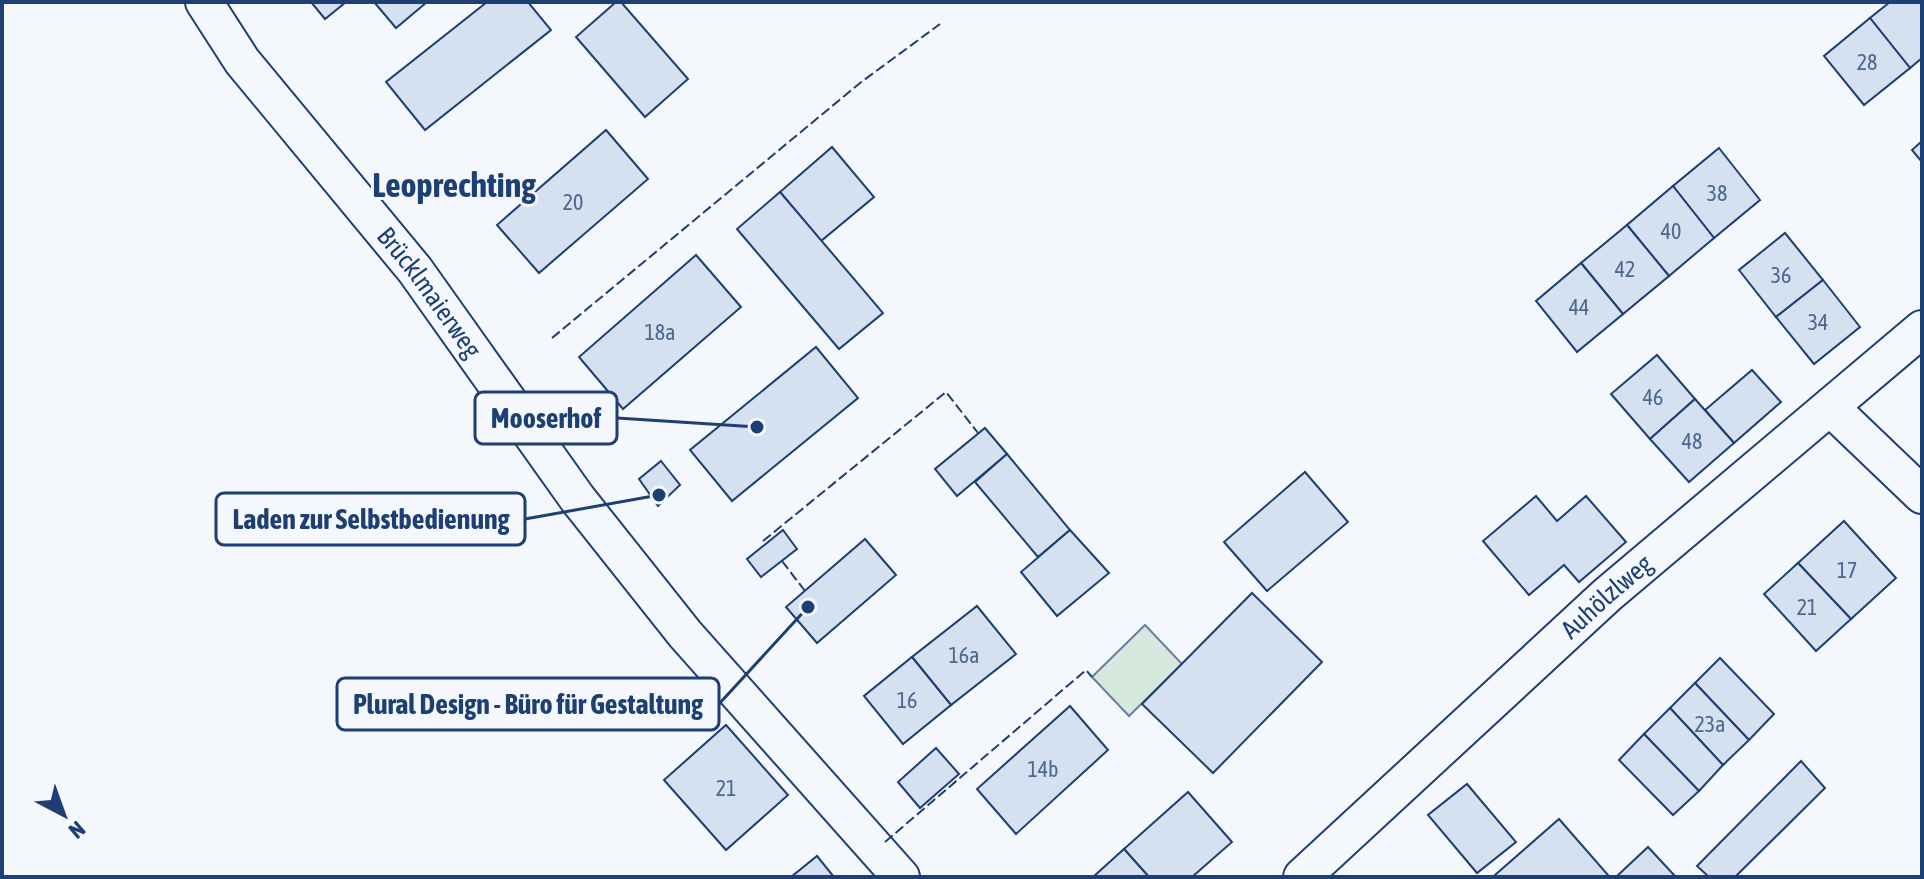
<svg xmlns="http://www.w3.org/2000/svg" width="1924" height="879" font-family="'Asap Condensed',sans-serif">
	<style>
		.green { fill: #d7e8df; stroke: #687fa3; stroke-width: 2 }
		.building { fill: #d5e0f0; stroke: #1d3f73; stroke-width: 2 }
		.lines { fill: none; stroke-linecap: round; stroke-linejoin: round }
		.street-casing { stroke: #1d3f73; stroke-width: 40 }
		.street { stroke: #f4f7fb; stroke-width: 36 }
		.fence { stroke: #1d3f73; stroke-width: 2; stroke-dasharray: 10 4; stroke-linecap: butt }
		.labels { text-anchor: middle; stroke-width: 6; stroke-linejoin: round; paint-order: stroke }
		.number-label { font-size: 22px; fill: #4b6792 }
		.street-label { font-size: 26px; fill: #1d3f73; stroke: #f4f7fb }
		.district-label { font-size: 34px; font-weight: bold; fill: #1d3f73; stroke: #f4f7fb }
		.leader { fill: none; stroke: #1d3f73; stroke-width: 3 }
		.callout-dot { fill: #1d3f73; stroke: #f4f7fb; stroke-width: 3 }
		.callout { fill: #f4f7fb; stroke: #1d3f73; stroke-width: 3 }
		.callout-label { font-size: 28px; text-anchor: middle; font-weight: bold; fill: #1d3f73 }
	</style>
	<rect width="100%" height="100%" fill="#f4f7fb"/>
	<!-- green -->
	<path class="green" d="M 1145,625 L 1182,664 L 1129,716 L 1092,677 Z"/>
	<!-- building -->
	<g class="building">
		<path d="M 311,2 L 346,2 L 325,19 Z"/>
		<path d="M 374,2 L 427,2 L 396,28 Z"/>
		<path d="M 487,2 L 528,2 L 551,30 L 425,130 L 386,82 Z"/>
		<path d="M 616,2 L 621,2 L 688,79 L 645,117 L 576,37 Z"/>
		<path d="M 1890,2 L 1922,2 L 1922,58 L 1910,68 L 1870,18 Z"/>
		<path d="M 1870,18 L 1910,68 L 1864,105 L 1824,56 Z"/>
		<path d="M 606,130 L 648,179 L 539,273 L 497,225 Z"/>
		<path d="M 1922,141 L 1922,162 L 1912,150 Z"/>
		<path d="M 832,147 L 874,197 L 821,241 L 780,192 Z"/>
		<path d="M 1719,148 L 1760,200 L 1714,238 L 1673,186 Z"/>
		<path d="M 1673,186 L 1714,238 L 1669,276 L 1627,225 Z"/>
		<path d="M 780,192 L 883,313 L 839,349 L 737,229 Z"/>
		<path d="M 1627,225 L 1669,276 L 1623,314 L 1581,263 Z"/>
		<path d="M 1785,233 L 1823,280 L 1776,317 L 1739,270 Z"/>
		<path d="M 696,255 L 741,307 L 623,409 L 579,357 Z"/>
		<path d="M 1581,263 L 1623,314 L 1577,352 L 1536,301 Z"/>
		<path d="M 1823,280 L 1860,327 L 1814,364 L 1776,317 Z"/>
		<path d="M 816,347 L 858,398 L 732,501 L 690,450 Z"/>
		<path d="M 1657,355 L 1695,399 L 1650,439 L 1611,394 Z"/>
		<path d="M 1752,370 L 1781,402 L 1734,443 L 1705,410 Z"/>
		<path d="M 1695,399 L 1734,443 L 1689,482 L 1650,439 Z"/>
		<path d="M 985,428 L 1007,454 L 957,496 L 935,469 Z"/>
		<path d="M 1007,454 L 1070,530 L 1038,557 L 975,482 Z"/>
		<path d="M 661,461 L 680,485 L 658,506 L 639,479 Z"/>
		<path d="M 1305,472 L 1348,522 L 1267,591 L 1224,542 Z"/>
		<path d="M 1536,496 L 1557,521 L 1586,496 L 1626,542 L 1579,582 L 1564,565 L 1529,595 L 1483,541 Z"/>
		<path d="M 1844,521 L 1896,578 L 1851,619 L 1798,563 Z"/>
		<path d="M 783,530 L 797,549 L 761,577 L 747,559 Z"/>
		<path d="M 1070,530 L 1109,573 L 1057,616 L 1021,572 Z"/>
		<path d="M 865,539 L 896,575 L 817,643 L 786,607 Z"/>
		<path d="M 1798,563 L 1851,619 L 1816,651 L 1764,594 Z"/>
		<path d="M 1252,593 L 1322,662 L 1213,773 L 1142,704 Z"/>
		<path d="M 977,606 L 1016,654 L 951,705 L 912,657 Z"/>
		<path d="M 912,657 L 951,705 L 903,744 L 864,696 Z"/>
		<path d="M 1720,658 L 1774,714 L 1749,740 L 1695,683 Z"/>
		<path d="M 1695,683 L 1749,740 L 1723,765 L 1670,708 Z"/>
		<path d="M 1070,706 L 1108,750 L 1016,834 L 977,789 Z"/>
		<path d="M 1670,708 L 1723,765 L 1699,791 L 1644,734 Z"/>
		<path d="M 726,725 L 788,795 L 726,850 L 664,780 Z"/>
		<path d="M 1644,734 L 1699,791 L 1673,815 L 1619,760 Z"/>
		<path d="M 936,748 L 959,774 L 920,808 L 898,782 Z"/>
		<path d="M 1801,761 L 1825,788 L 1735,877 L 1709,877 L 1697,866 Z"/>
		<path d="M 1467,784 L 1516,842 L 1477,873 L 1428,815 Z"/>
		<path d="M 1188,792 L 1232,842 L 1192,877 L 1149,877 L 1124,849 Z"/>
		<path d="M 1559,819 L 1608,875 L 1605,877 L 1496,877 L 1495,875 Z"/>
		<path d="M 1648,847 L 1675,876 L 1616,877 Z"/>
		<path d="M 1124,849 L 1149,877 L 1093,877 Z"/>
		<path d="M 817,856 L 834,877 L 791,877 Z"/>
	</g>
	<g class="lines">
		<!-- street casing -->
		<g class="street-casing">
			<g id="street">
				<path id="s1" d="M 204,2 L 242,61 L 415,270 L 577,498 L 685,634 L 901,877"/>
				<path d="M 1830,407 L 1922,495"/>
				<path id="s2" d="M 1302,877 L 1607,595 L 1922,329"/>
			</g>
		</g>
		<!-- street -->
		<use href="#street" class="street"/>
		<!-- fence -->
		<g class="fence">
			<path d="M 552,338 L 860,83 L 940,24"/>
			<path d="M 763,541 L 946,392 L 978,433"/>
			<path d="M 782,561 L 805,591"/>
			<path d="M 885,842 L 1086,670 L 1092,677"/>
		</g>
	</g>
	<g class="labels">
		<!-- number labels -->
		<g class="number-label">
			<text x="1867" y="70">28</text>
			<text x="1717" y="201">38</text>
			<text x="573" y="210">20</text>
			<text x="1671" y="239">40</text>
			<text x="1625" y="277">42</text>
			<text x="1781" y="283">36</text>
			<text x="1579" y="315">44</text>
			<text x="1818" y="330">34</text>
			<text x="660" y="340">18a</text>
			<text x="1653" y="405">46</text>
			<text x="1692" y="449">48</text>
			<text x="1847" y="578">17</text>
			<text x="1807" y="615">21</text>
			<text x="964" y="663">16a</text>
			<text x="907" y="708">16</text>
			<text x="1710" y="732">23a</text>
			<text x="1043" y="777">14b</text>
			<text x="726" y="796">21</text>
		</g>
		<!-- street labels -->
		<g class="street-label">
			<text dy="9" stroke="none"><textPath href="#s1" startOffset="368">Brücklmaierweg</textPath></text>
			<text dy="9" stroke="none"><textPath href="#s2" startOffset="414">Auhölzlweg</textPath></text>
		</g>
		<!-- district labels -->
		<g class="district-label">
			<text x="454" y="197">Leoprechting</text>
		</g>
	</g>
	<!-- callouts -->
	<path class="leader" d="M757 427L617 418M659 495L525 519M808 607L719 704"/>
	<g class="callout-dot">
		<circle cx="757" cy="427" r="8"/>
		<circle cx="659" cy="495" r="8"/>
		<circle cx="808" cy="607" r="8"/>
	</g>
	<g class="callout">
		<rect x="475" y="392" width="142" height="52" rx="8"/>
		<rect x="216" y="493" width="309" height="52" rx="8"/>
		<rect x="337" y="678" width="382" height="52" rx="8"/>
	</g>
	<g class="callout-label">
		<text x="546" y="428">Mooserhof</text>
		<text x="371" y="529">Laden zur Selbstbedienung</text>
		<text x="528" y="714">Plural Design - Büro für Gestaltung</text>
	</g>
	<!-- border -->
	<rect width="1924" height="879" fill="none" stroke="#1d3f73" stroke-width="8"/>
	<!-- north arrow -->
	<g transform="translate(64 815) rotate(139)" stroke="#f4f7fb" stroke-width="6" paint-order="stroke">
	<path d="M0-6L14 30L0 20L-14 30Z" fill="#1d3f73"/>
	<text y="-12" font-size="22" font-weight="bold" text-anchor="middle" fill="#1d3f73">N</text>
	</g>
</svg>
